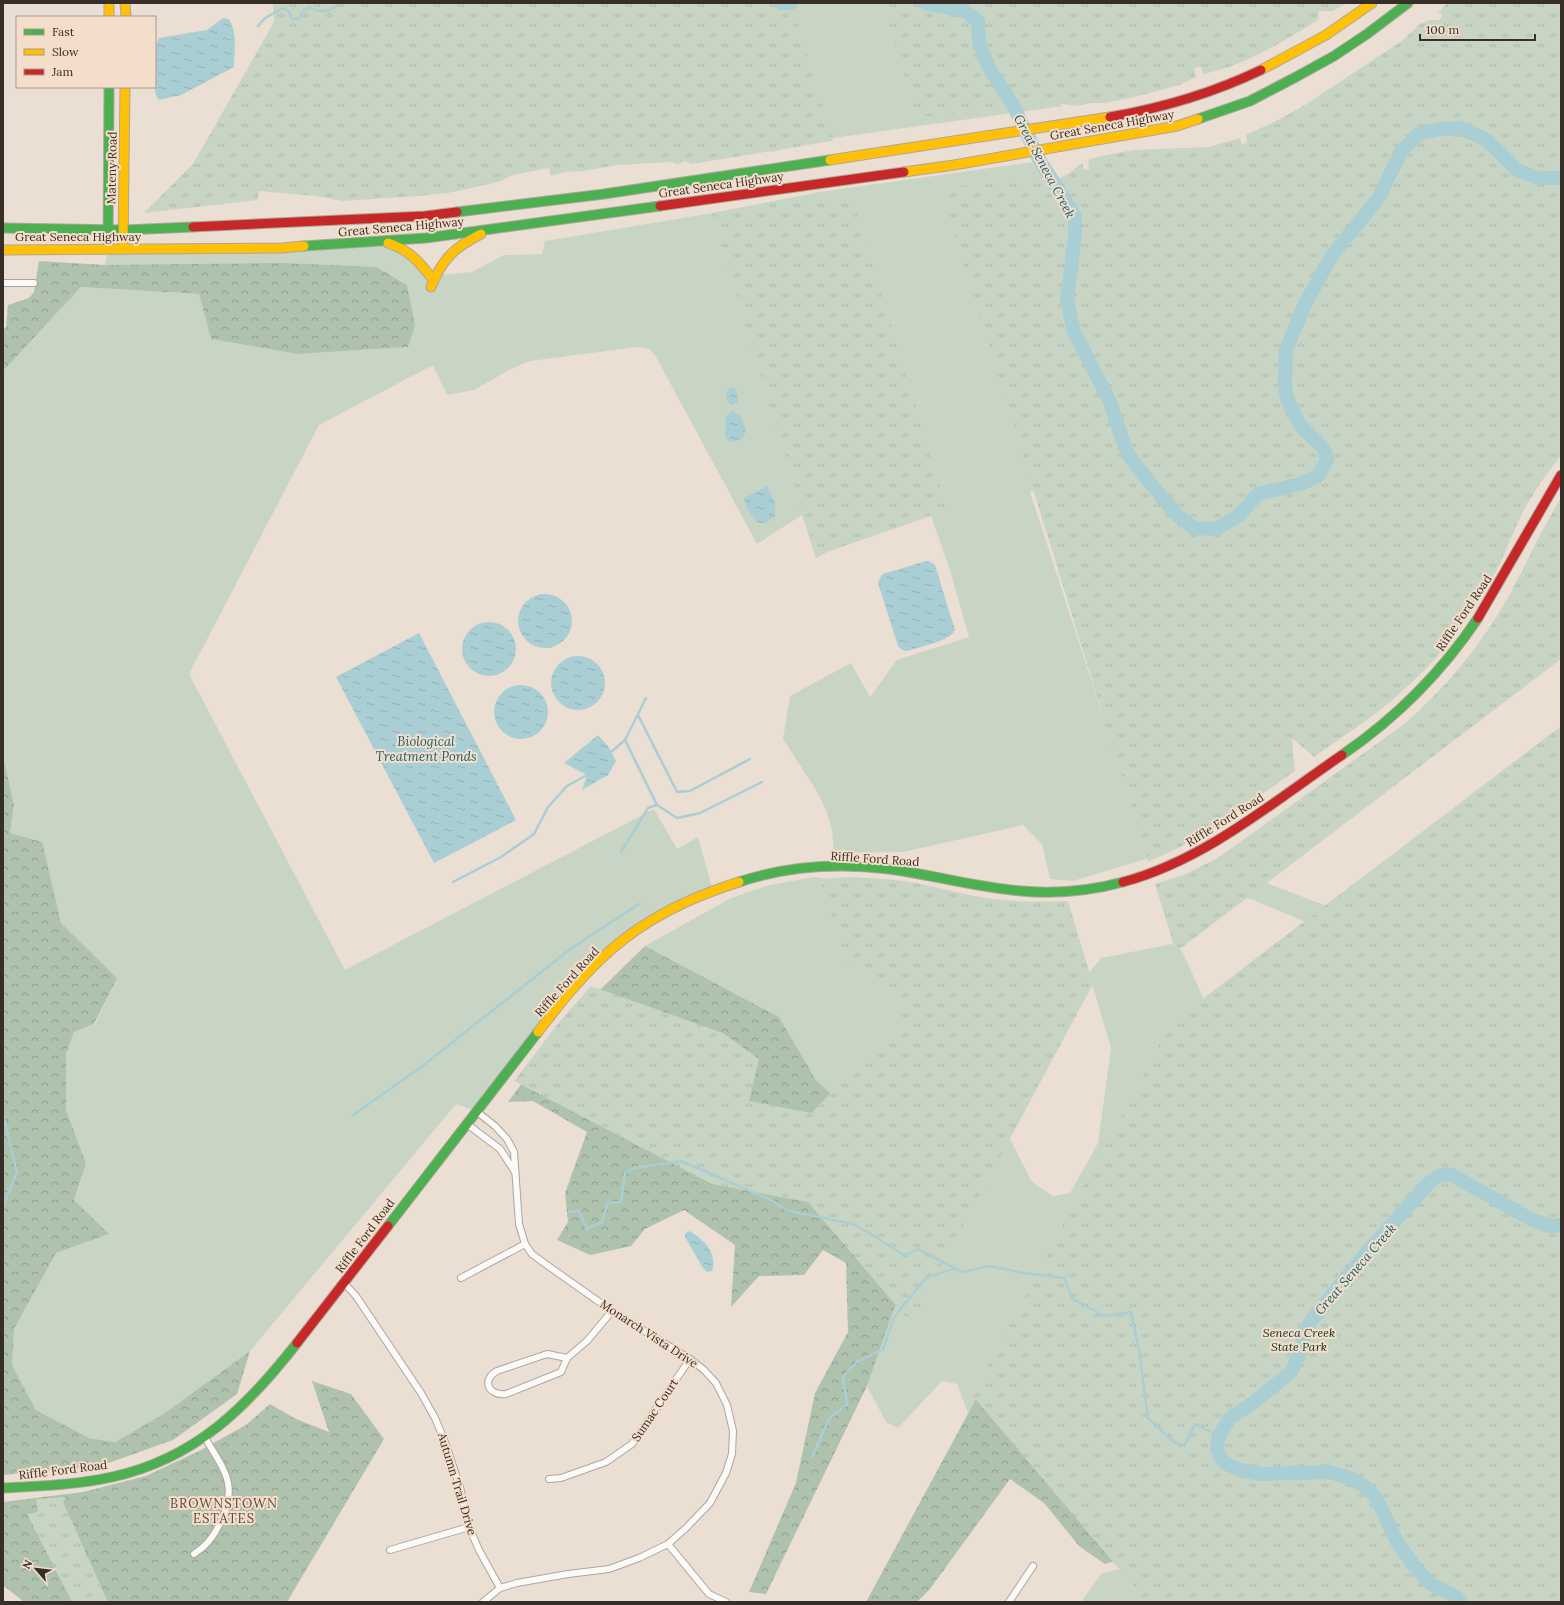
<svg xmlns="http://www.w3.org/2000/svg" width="1564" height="1605" font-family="Lora,serif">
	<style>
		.green { fill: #c8d5c5 }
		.forest { fill: url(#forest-crowns) }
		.park { fill: url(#park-tufts) }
		.water { fill: url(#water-ripples) }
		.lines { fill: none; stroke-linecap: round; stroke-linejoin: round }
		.stream { stroke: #a9ced3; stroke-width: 2.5 }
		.river { stroke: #a9ced3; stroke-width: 14 }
		.street-casing { stroke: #aea59c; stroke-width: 8 }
		.fast-casing { stroke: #aea59c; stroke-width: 11 }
		.slow-casing { stroke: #aea59c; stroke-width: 11 }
		.jam-casing { stroke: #aea59c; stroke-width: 11 }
		.street { stroke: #fcfaf9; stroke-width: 6 }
		.fast { stroke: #4caf50; stroke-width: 9 }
		.slow { stroke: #ffc107; stroke-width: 9 }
		.jam { stroke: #c62828; stroke-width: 9 }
		.labels { text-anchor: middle; stroke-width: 4; stroke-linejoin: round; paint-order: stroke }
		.street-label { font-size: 12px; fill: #372e27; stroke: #f4decb }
		.park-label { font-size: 12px; font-style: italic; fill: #0e3320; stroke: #f4decb }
		.water-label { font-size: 13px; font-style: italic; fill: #12616e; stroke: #f4decb }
		.neighbourhood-label { font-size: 13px; letter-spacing: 1px; fill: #5c493a; stroke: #f4decb }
	</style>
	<defs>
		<pattern id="forest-crowns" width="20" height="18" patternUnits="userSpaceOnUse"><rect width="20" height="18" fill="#afc2ae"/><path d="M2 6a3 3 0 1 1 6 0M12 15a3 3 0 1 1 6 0" fill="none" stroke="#8f9e8e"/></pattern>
		<pattern id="park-tufts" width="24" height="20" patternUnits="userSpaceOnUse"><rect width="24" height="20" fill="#c8d5c5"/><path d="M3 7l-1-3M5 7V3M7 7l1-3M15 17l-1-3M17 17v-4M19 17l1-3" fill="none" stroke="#acb7a9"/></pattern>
		<pattern id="water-ripples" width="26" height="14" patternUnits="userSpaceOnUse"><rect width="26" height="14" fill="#a9ced3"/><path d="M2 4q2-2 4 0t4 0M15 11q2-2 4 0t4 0" fill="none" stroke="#92b1b5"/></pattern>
	</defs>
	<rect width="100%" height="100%" fill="#ebdfd4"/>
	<!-- green -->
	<g class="green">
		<path d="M 763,3 L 885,3 L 1029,82 L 1063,106 L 833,138 L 771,152 L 782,98 Z"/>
		<path d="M 1040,161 L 1047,217 L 1109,456 L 1030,492 L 1099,704 L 1156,856 L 1073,881 L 1050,879 L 1042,844 L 1023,825 L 903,852 L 834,853 L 832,830 L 826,810 L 816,790 L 783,739 L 790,696 L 851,663 L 870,697 L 897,660 L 969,637 L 950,570 L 931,516 L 827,552 L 816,558 L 802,515 L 757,544 L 656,357 L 649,349 L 637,347 L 530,361 L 511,369 L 474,390 L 447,395 L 433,365 L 319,425 L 189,674 L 345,970 L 654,809 L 677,849 L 698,837 L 713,891 L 664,915 L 594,966 L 476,1111 L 456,1104 L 250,1351 L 165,1413 L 115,1442 L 89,1438 L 36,1410 L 12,1365 L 14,1329 L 56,1253 L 108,1234 L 74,1200 L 86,1163 L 66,1110 L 66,1054 L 74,1032 L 95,1024 L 117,978 L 61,923 L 53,892 L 10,833 L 14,805 L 3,755 L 3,371 L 81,287 L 199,294 L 211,339 L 298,354 L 408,347 L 131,267 L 105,265 L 108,248 L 382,242 L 405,250 L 430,276 L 472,272 L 504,255 L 542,254 L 545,241 L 712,213 L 820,192 Z"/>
		<path d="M 814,877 L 910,890 L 931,983 L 866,1126 L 816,1080 L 779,1017 L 645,946 L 731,898 L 770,885 Z"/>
		<path d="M 1259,880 L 1477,964 L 1345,939 L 1251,899 L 1202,885 Z"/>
		<path d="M 1172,944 L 1182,951 L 1207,1006 L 968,1413 L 957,1384 L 942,1381 L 898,1428 L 886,1422 L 867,1386 L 901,1289 L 1010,1139 L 1032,1182 L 1053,1196 L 1070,1193 L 1098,1143 L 1111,1048 L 1089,973 L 1101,958 Z"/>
		<path d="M 1130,1567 L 1163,1602 L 1081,1602 L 1102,1573 Z"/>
	</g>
	<!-- forest -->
	<g class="forest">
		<path d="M 39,261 L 105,265 L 282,263 L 376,267 L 407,285 L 415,325 L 408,347 L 298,354 L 211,339 L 199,294 L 81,287 L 3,371 L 3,328 L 6,328 L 8,305 L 29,298 L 34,292 Z"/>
		<path d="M 3,755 L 14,805 L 10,833 L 42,842 L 61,923 L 117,978 L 94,1024 L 74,1032 L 66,1054 L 66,1110 L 86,1163 L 74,1200 L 109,1234 L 56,1253 L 14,1329 L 12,1365 L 36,1410 L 89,1438 L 115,1442 L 165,1413 L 250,1351 L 237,1394 L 173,1440 L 100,1466 L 3,1475 Z"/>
		<path d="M 645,946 L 779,1017 L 816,1080 L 866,1126 L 901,1289 L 867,1386 L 766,1594 L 749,1592 L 796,1483 L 815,1393 L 848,1332 L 846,1263 L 823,1250 L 804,1275 L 759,1276 L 731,1307 L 735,1245 L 684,1210 L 645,1229 L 631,1246 L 590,1255 L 557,1240 L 568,1222 L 565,1193 L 587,1132 L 533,1101 L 508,1102 L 570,1019 Z"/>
		<path d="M 312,1381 L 351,1394 L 384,1439 L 287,1602 L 24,1602 L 4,1586 L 3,1502 L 83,1492 L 146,1476 L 201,1450 L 246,1425 L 270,1404 L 296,1419 L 329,1432 Z"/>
		<path d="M 976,1399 L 1136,1554 L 1105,1564 L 1079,1546 L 1044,1503 L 1010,1479 L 930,1589 L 917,1602 L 866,1602 Z"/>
	</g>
	<!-- park -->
	<g class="park">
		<path d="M 273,3 L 791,3 L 833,138 L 832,141 L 692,164 L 685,161 L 678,164 L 670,162 L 617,165 L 584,171 L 565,172 L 551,176 L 549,168 L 513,175 L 498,182 L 448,193 L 417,196 L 343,201 L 315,196 L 259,191 L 258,200 L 144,213 L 193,164 L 274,22 Z"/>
		<path d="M 882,3 L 1347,3 L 1333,11 L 1319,11 L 1318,20 C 1282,42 1245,66 1203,74 L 1200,66 L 1194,69 L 1196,77 L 1179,85 L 1139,96 L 1105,103 L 1091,103 L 1075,106 L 1038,100 L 937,117 L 917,115 Z"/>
		<path d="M 1447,3 L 1561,3 L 1561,456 C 1545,475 1530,497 1519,520 C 1509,542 1501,565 1488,586 C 1464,627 1434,664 1398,695 C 1372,718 1342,737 1314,757 L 1292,738 L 1295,771 L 1209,831 L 1176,849 L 1148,862 L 941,190 L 946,185 L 966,186 L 1015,182 L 1034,179 L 1051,182 L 1068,174 L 1082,163 L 1084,170 L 1089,169 L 1088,160 L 1097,157 L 1133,150 L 1209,147 L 1240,138 L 1242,144 L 1247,143 L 1246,135 L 1276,121 L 1305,105 L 1403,40 L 1420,24 L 1429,20 L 1440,20 L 1442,14 L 1438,13 Z"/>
		<path d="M 840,197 L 853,201 L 947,509 L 827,552 L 816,558 L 712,213 L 803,199 Z"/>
		<path d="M 1561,498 L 1561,659 L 1176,952 L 1155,884 L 1188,873 L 1219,857 L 1403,725 C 1447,687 1483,643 1511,592 C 1528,561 1542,528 1561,498 Z"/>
		<path d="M 1561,726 L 1561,1602 L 1147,1602 L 972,1395 L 1171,1023 Z"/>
		<path d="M 849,877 C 871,878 894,879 916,883 C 942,888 968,896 994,899 C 1019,902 1043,902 1068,901 L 1093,984 L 911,1323 L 808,1202 L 712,1184 L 514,1081 L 560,1021 L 591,986 L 723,1033 L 759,1059 L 749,1101 L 811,1113 L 897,1026 L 903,999 L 847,964 L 820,879 Z"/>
		<path d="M 66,1497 L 63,1502 L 108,1602 L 72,1602 L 27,1514 L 38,1512 L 36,1499 Z"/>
	</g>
	<!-- water -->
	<g class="water">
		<path d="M 223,18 L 229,19 C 238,34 234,50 234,67 L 181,95 L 159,100 C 151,90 158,81 156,69 C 154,59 154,48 159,38 L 207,30 Z"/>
		<path d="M 730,387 L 736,388 L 738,402 L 732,405 L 727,401 L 726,393 Z"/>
		<path d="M 732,410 L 741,416 L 746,432 L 740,440 L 729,442 L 725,436 L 726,417 Z"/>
		<path d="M 767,486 L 775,503 L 775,516 L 766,523 L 758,523 L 748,511 L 744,498 Z"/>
		<path d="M 926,561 L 929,561 L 935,565 L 955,630 C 950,641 920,647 907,651 L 902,650 L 898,646 L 878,583 L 881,576 L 883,574 Z"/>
		<circle cx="545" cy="621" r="27"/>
		<circle cx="489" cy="649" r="27"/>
		<path d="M 419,633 L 516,820 L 434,863 L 336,677 Z"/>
		<circle cx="578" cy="683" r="27"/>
		<circle cx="521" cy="712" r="27"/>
		<path d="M 598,735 L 608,746 L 616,761 L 608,775 L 582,790 L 587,775 L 564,763 Z"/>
		<path d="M 689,1231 C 703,1238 718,1254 712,1271 L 707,1272 L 703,1268 L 685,1237 L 685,1234 Z"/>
	</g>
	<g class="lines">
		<!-- stream -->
		<g class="stream">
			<path d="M 258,26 L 265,18 L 283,8 C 289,11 291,12 291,19 L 298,19 L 303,11 L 309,7 C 321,13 330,13 339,3"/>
			<path d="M 638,715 L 677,792 L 690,791 L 750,759"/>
			<path d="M 625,740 L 657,805 L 677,818 L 700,813 L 762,782"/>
			<path d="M 611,752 L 625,740 L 646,698"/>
			<path d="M 621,852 L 648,808 L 657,805"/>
			<path d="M 453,882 L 501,857 L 534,834 L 548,807 L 567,786 L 587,775"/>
			<path d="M 3,1115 L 17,1172 L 3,1206"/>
			<path d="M 353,1115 L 420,1068 L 569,950 L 639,904"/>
			<path d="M 569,1212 L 579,1211 L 587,1229 L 602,1222 L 608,1203 L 621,1202 L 625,1173 L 634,1168 L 681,1161 L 769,1199 L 789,1211 L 853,1224 L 866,1231 L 905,1256 L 918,1249 L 962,1272 L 989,1266 L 1024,1273 L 1064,1278 L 1073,1299 L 1104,1316 L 1131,1312 L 1139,1350 L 1148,1418 L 1174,1442 L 1184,1446 L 1195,1424 L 1219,1436"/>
			<path d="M 812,1457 L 829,1419 L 847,1404 L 843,1377 L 857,1362 L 883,1349 L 894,1317 L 926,1278 L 955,1268"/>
		</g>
		<!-- river -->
		<g class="river">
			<path d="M 782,3 L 791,3"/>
			<path d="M 926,3 L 966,12 L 978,21 L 979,43 L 989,68 L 1012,103 L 1040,161 L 1065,200 L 1075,217 L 1075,236 L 1067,301 L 1074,332 L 1110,402 L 1127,453 L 1145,477 L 1178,516 L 1194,528 L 1217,529 L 1239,515 L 1258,494 L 1300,484 L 1318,476 L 1327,460 L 1324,449 L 1300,425 L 1288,401 L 1285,388 L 1286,350 L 1305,304 L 1332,255 L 1378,199 L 1401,152 L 1418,134 L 1439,129 L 1460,128 L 1487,140 L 1517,170 L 1538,178 L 1561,178"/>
			<path d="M 1461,1602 L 1456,1597 L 1431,1584 L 1415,1567 L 1397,1542 L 1377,1499 L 1366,1487 L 1352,1479 L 1330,1472 L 1262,1474 L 1240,1470 L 1229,1465 L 1221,1459 L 1217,1448 L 1219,1436 L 1230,1418 L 1254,1402 L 1291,1372 L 1301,1350 L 1305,1331 L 1314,1317 L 1367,1252 L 1428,1184 C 1436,1177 1441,1173 1452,1175 L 1530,1219 L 1551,1226 L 1561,1225"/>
		</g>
		<!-- street casing -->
		<g class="street-casing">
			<g id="street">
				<path d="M 3,283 L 34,283"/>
				<path d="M 476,1111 L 495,1126 L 507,1139 L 514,1152 L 519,1224 L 525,1244 L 532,1254 L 544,1263 L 612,1311 L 690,1359 L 704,1370 L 716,1383 L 727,1405 L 733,1431 L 732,1454 L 726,1473 L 710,1503 L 686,1528 L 668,1544 L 639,1558 L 609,1569 L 568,1574 L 517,1583 L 500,1588 L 483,1602"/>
				<path d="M 467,1124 L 500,1149 L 515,1172"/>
				<path d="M 461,1278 L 525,1244"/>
				<path d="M 344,1283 L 356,1296 L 421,1393 L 435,1418 L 445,1442 L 460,1487 L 469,1527 L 479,1550 L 500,1588"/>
				<path d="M 567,1358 L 561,1372 L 506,1394 C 487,1396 482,1379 497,1371 L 547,1354 L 567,1358 L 587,1341 L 612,1311"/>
				<path d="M 549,1479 L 561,1478 L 606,1462 L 632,1444 L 690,1359"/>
				<path d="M 668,1544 L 709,1594 L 726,1602"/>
				<path d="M 390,1550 L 469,1527"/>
				<path d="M 194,1554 C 207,1546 215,1535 221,1521 C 239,1483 223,1469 204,1436"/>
				<path d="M 1009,1602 L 1033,1566"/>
			</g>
		</g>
		<!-- fast casing -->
		<g class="fast-casing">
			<g id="fast">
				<path d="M 1198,119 L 1250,101 L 1296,77 L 1334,56 L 1367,34 L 1408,3"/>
				<path d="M 457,212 L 604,194 L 830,160"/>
				<path d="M 3,228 L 124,230 L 193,227"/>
				<path d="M 304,246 L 426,238 L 660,206"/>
				<path d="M 108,248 L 109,87"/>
				<path d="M 1342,755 C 1396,718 1442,672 1478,618"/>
				<path d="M 739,882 C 787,866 839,863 889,869 C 933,875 976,887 1021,891 C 1055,894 1090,891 1123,882"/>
				<path d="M 388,1226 L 538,1032"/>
				<path d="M 3,1488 C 39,1486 76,1485 112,1477 C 195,1459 247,1407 297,1343"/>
			</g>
		</g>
		<!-- slow casing -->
		<g class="slow-casing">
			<g id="slow">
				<path d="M 109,3 L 109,17"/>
				<path d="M 125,3 L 126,17"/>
				<path d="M 1261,70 L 1326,35 L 1372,3"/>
				<path d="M 830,160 L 1110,117"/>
				<path d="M 904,172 L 954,165 L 1177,126 L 1198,119"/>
				<path d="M 388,243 C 407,249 418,260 430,276"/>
				<path d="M 123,249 L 125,87"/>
				<path d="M 3,250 L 282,248 L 304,246"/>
				<path d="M 431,287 C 442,259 455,247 481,234"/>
				<path d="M 538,1032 C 561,1002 585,972 613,948 C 649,917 694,896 739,882"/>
			</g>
		</g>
		<!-- jam casing -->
		<g class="jam-casing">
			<g id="jam">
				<path d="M 1110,117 C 1162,108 1213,93 1261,70"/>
				<path d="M 660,206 L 904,172"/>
				<path d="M 193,227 L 425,216 L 457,212"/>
				<path d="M 1478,618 L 1561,475"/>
				<path d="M 1123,882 C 1205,860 1273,802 1342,755"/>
				<path d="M 297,1343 L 388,1226"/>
			</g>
		</g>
		<!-- street -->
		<use href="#street" class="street"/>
		<!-- fast -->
		<use href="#fast" class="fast"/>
		<!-- slow -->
		<use href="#slow" class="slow"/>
		<!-- jam -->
		<use href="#jam" class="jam"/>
	</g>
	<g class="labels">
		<!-- street labels -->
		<g class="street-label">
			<text transform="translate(1112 125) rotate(-10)" y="4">Great Seneca Highway</text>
			<text transform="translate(112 168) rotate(-89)" y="4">Mateny Road</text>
			<text transform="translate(721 185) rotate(-8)" y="4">Great Seneca Highway</text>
			<text transform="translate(401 227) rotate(-5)" y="4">Great Seneca Highway</text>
			<text x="78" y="241">Great Seneca Highway</text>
			<text transform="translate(1464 613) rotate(-56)" y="4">Riffle Ford Road</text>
			<text transform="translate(1225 820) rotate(-32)" y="4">Riffle Ford Road</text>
			<text transform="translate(875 859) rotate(4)" y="4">Riffle Ford Road</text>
			<text transform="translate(567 982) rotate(-48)" y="4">Riffle Ford Road</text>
			<text transform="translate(365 1236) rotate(-53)" y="4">Riffle Ford Road</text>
			<text transform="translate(649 1334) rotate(33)" y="4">Monarch Vista Drive</text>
			<text transform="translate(655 1410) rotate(-56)" y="4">Sumac Court</text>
			<text transform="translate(63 1470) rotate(-7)" y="4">Riffle Ford Road</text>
			<text transform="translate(457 1484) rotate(73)" y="4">Autumn Trail Drive</text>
		</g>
		<!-- park labels -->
		<g class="park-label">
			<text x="1299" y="1337">Seneca Creek<tspan x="1299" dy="14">State Park</tspan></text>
		</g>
		<!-- water labels -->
		<g class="water-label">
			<text transform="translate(1045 166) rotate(62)" y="5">Great Seneca Creek</text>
			<text x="426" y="746">Biological<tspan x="426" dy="15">Treatment Ponds</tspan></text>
			<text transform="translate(1355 1269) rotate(-49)" y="5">Great Seneca Creek</text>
		</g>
		<!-- neighbourhood labels -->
		<g class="neighbourhood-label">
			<text x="224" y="1508">BROWNSTOWN<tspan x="224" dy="15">ESTATES</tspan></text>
		</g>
	</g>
	<!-- border -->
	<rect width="1564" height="1605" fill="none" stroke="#372e27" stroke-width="8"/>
	<!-- legend -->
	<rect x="16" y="16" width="140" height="72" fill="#f4decb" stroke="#a89889"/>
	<rect x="24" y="29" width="20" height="6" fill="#4caf50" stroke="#a89889"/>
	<text x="52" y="36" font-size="12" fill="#372e27">Fast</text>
	<rect x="24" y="49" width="20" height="6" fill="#ffc107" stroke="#a89889"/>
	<text x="52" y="56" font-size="12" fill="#372e27">Slow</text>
	<rect x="24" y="69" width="20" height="6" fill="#c62828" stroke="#a89889"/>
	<text x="52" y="76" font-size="12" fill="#372e27">Jam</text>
	<!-- north arrow -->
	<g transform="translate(36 1569) rotate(298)" stroke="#f4decb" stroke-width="3" paint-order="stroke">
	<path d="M0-3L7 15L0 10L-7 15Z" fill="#372e27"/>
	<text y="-6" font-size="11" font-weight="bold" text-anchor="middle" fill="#372e27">N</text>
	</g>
	<!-- scale -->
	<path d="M1420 34v6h115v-6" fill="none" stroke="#372e27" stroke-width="2"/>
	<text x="1426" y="34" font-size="12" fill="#372e27" stroke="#f4decb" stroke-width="3" paint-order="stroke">100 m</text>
</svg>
